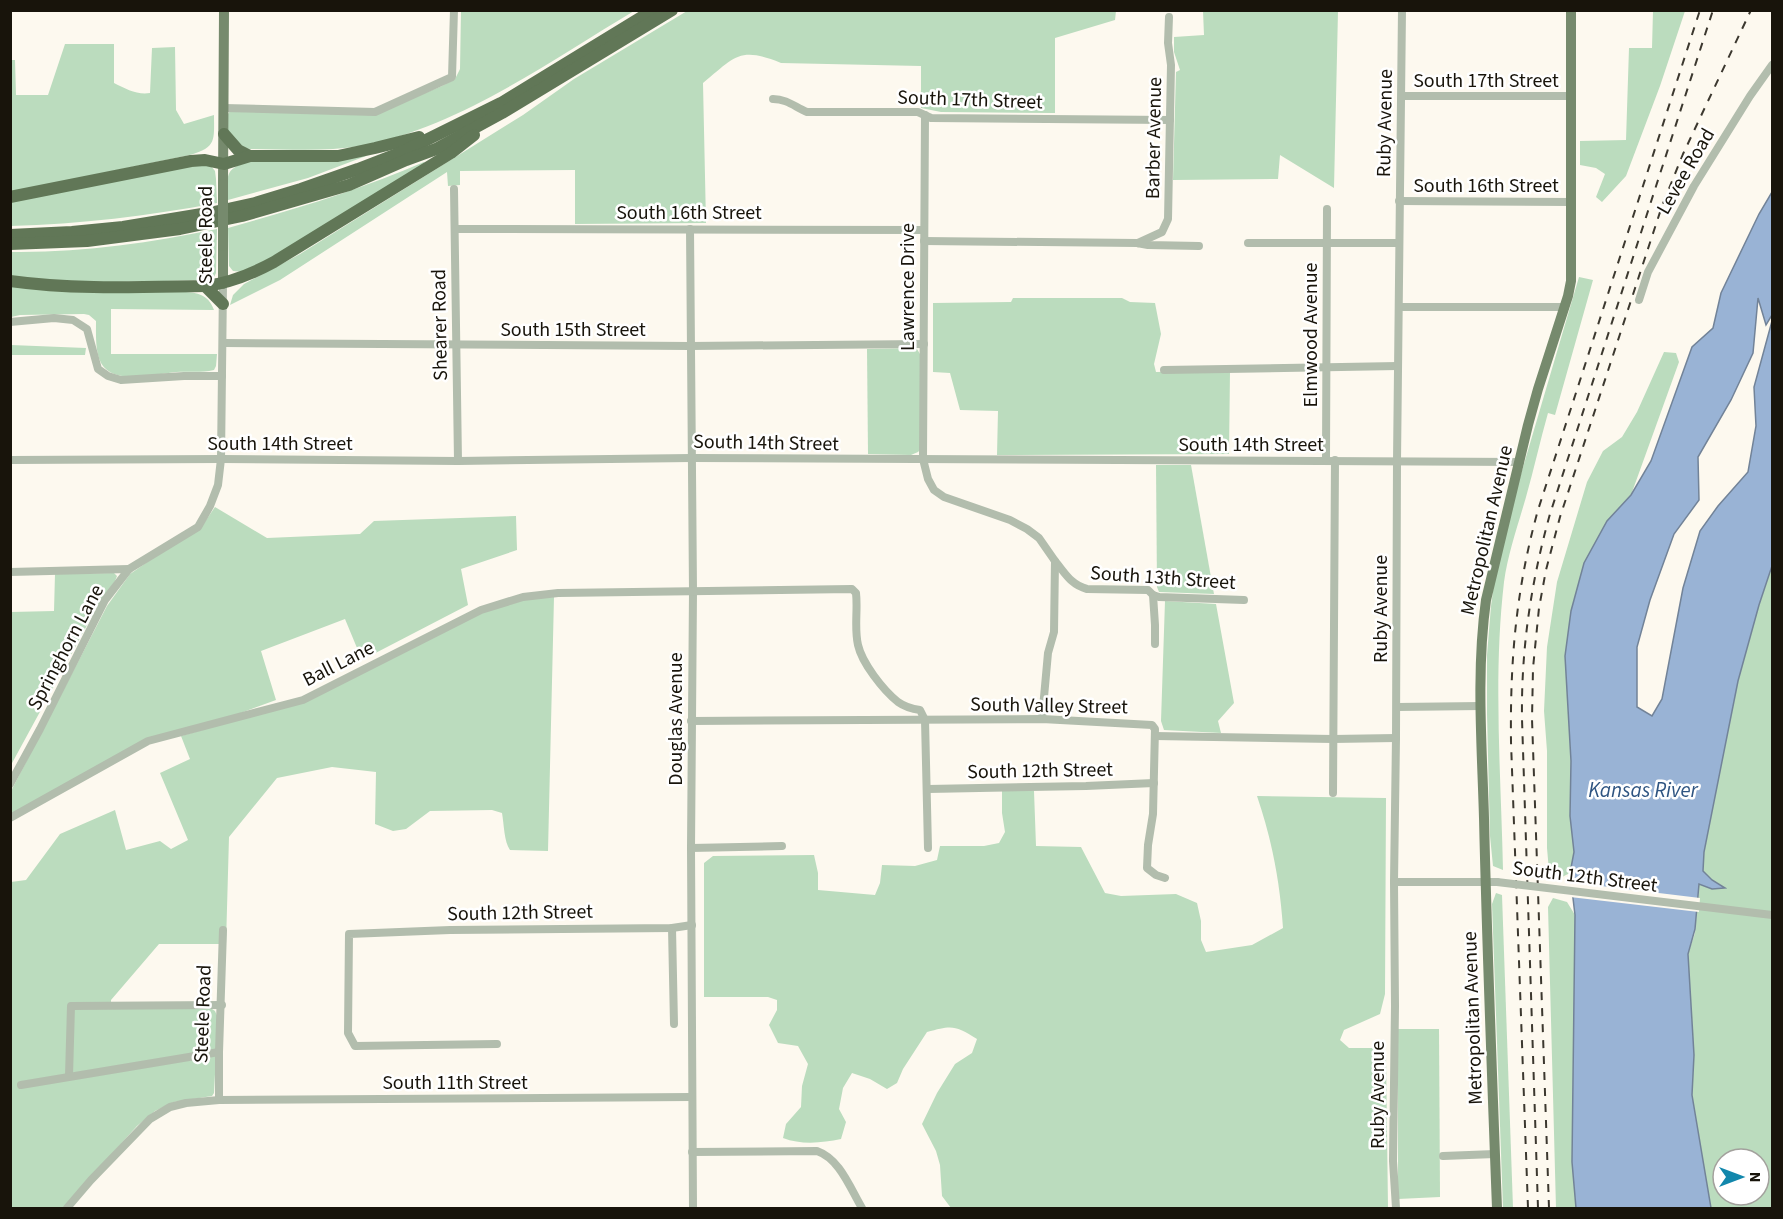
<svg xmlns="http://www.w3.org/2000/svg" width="1783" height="1219" font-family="'Source Sans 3',sans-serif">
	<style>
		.green { fill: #bbdcbe; fill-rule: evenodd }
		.water { fill: #99b3d5; stroke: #728398; stroke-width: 1.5 }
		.pier { fill: #fdf9ef }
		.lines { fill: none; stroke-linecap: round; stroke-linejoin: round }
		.minor { stroke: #b2bdad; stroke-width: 8 }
		.major { stroke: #768a6d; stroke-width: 10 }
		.highway { stroke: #617757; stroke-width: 12 }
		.rail { stroke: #3c382f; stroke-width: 2; stroke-dasharray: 8 8; stroke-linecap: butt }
		.minor-bridge { stroke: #b2bdad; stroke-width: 8 }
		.major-bridge { stroke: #768a6d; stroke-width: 10 }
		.labels { text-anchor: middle; stroke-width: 5; stroke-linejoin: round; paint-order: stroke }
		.street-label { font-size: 20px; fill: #18140b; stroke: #fff }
		.water-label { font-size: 21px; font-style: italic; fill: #2e5481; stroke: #fff }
	</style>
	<rect width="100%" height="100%" fill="#fdf9ef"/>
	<!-- green -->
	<g class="green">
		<path d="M 461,11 L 634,11 C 550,61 458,128 360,146 C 325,152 286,149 250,149 L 244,148 L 228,134 L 228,114 L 230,111 L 384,110 L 442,86 L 455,79 L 460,69 Z"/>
		<path d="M 687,11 L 1116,11 L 1115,20 L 1055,38 L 1055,113 L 941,112 L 921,108 L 921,66 L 781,63 C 739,46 735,57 703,83 L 706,223 L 575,224 L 575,170 L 460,171 L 460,185 L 448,186 L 447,172 L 280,280 L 230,305 L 233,295 L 244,284 L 300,254 L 523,115 L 574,79 Z"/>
		<path d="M 1203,11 L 1338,11 L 1334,188 L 1280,155 L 1278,179 L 1173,180 L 1176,72 L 1180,70 L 1174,52 L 1174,37 L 1204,35 Z"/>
		<path d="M 1653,11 L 1685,11 L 1660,86 L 1626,176 L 1602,202 L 1596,197 L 1605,174 L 1596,168 L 1580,165 L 1580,141 L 1626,140 L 1629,48 L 1652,48 Z"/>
		<path d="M 65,44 L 114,44 L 114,83 C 126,89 137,95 150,93 L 152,48 L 175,47 L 176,110 L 184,124 L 214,115 C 214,140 217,147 190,155 L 11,192 L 11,60 L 15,60 L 16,95 L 48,95 Z"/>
		<path d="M 365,155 L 366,156 L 308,178 L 228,200 C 228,175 223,170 249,161 Z"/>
		<path d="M 424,162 L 426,165 L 273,258 L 243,272 L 233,271 L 229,266 L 228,228 C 295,209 360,190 424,162 Z"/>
		<path d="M 196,164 L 211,166 L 215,171 L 216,179 L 217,203 C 148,216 80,224 11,226 L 11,201 Z"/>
		<path d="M 217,229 L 216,273 L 214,277 L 209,280 L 71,283 L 11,277 L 11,252 C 80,253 149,243 217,229 Z"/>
		<path d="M 1579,277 L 1593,280 L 1555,415 L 1548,413 C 1540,441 1534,469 1526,497 C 1518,525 1508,553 1504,582 C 1493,677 1501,775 1503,870 L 1493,866 L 1490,836 L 1487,714 L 1487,655 L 1491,606 L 1495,576 L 1513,501 Z"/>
		<path d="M 10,285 L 186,292 C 200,293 209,296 214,310 L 111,309 L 111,354 L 217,354 L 216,366 L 214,370 C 201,373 189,371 176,372 C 155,374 114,386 101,363 C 95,352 96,334 96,321 L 89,315 L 84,314 L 20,315 L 11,317 Z"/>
		<path d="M 1013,298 L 1122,298 L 1130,302 L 1155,303 L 1161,334 L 1154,364 L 1156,372 L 1230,371 L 1229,454 L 997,455 L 998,411 L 960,410 L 950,373 L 933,372 L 933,303 L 1011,302 Z"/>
		<path d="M 11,345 L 86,348 L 85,355 L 11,355 Z"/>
		<path d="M 914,348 L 917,349 L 920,354 L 920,450 L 918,452 L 911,455 L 868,454 L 867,349 Z"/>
		<path d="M 1664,352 L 1676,353 L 1679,362 L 1631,495 L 1607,521 L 1565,656 L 1571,761 L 1570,816 L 1574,852 L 1570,873 L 1558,879 L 1549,871 L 1547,848 L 1547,751 L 1544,711 L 1547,647 L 1557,582 L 1587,482 L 1603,451 L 1622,437 L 1637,412 Z"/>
		<path d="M 1156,465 L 1191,465 L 1214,594 L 1159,592 L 1157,587 Z"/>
		<path d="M 215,507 L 267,538 L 360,534 L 374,521 L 516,516 L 517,550 L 461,569 L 468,605 L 362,660 L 345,619 L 261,651 L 276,700 L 238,714 L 156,736 L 11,814 L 11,791 L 107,606 L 130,574 L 204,523 Z"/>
		<path d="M 1772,566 L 1772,1208 L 1711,1208 L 1692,1095 L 1694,1055 L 1688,954 L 1695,933 L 1699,883 L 1712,889 L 1724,887 L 1712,880 L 1703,871 L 1704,852 L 1738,681 L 1759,605 ZM 1723,1159 L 1759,1159 L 1759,1195 L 1723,1195 Z"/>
		<path d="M 114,573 L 117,576 L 115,581 L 97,607 L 11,765 L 11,612 L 54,611 L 55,574 Z"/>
		<path d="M 554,597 L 548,851 L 510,850 C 504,842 504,824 502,813 L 492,810 L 430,811 L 406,829 L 393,831 L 375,824 L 376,772 L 332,767 L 277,778 L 229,837 L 226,944 L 159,944 L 111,1000 L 111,1009 L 212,1009 L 215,1011 L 218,1018 L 214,1093 L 212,1096 L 174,1102 L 155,1111 L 137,1126 L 63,1208 L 11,1208 L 11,882 L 26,880 L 60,834 L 115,810 L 126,850 L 160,841 L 171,849 L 188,840 L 160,773 L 190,759 L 181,736 L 306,700 L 479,614 L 527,599 Z"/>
		<path d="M 1165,601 L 1216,604 L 1234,703 L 1218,721 L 1221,733 L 1164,730 L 1161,721 Z"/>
		<path d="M 1002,791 L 1034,791 L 1036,846 L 1081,847 L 1105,893 L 1121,896 L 1176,894 L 1197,903 L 1201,921 L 1201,940 L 1206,952 L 1252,945 L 1283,928 C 1280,882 1272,840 1257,796 L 1386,798 L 1385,994 L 1380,1014 L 1344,1030 L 1340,1040 L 1349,1048 L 1381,1048 L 1386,1054 L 1388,1208 L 951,1208 L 942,1196 L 940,1165 L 936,1151 L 922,1124 L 937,1093 L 955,1064 L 972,1053 L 977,1039 C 955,1025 952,1025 927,1032 L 903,1069 L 897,1083 L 887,1089 L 870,1079 L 852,1073 L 843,1088 L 839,1109 L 846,1122 L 841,1139 C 822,1143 801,1145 783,1138 L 786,1124 L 801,1107 L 802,1086 L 808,1064 L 798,1046 L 778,1043 L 769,1025 L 777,1010 L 777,1000 L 768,997 L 704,997 L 704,863 L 713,856 L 814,855 L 818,873 L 818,890 L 875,895 L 880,883 L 882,865 L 915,866 L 937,860 L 940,846 L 984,846 L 999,843 L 1005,832 L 1002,813 Z"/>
		<path d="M 1496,893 L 1502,895 L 1513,1208 L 1503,1208 L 1492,904 Z"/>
		<path d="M 1553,898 L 1567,902 L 1575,915 L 1572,1160 L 1576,1208 L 1556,1208 L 1548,907 Z"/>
		<path d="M 1398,1029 L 1439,1029 L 1440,1197 L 1398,1199 Z"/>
	</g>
	<!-- water -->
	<path class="water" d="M 1772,192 L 1772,315 L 1766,325 L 1758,298 L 1753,353 L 1731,400 L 1698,457 L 1699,500 L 1674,534 L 1650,600 L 1637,647 L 1637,707 L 1652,716 L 1662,699 L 1683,588 L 1700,531 L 1718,506 L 1748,472 L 1756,426 L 1754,387 L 1772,321 L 1772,566 L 1759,605 L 1738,681 L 1704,852 L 1703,871 L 1712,880 L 1725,888 L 1712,889 L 1699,884 L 1695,929 L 1688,954 L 1694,1055 L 1692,1095 L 1711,1208 L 1576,1208 L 1572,1162 L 1575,915 L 1570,873 L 1574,852 L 1570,816 L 1571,761 L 1565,656 L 1571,611 L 1584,563 L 1607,521 L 1631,495 L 1651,461 L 1692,347 L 1713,328 L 1721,293 L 1759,214 Z"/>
	<!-- pier -->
	<path class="pier" d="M 1568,882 L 1700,898 L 1699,912 L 1570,897 Z"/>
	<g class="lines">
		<!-- minor -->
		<g class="minor">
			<path d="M 1402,96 L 1570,96"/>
			<path d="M 773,99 C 787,99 795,107 807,112 L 918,112 L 931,118 L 1170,120"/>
			<path d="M 224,108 L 375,112 L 452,77 L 454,10"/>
			<path d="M 925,115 L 923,459 L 928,479 L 934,490 L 944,497 L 1010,520 L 1027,529 L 1039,538 L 1055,561 L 1054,632 L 1048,653 L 1042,719"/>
			<path d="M 454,189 L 458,461"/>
			<path d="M 1399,201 L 1572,202"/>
			<path d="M 455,229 L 923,230"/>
			<path d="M 690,229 L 693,591 L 691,848 L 693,1208"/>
			<path d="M 924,241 L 1137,243 L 1148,245 L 1199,246"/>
			<path d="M 1138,243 L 1162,232 L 1168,219 L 1171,65 L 1168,43 L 1169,17"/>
			<path d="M 1248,243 L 1399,243"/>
			<path d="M 1639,300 L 1648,272 L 1694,186 L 1750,96 L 1772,65"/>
			<path d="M 1399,307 L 1565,307"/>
			<path d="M 10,322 L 54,318 L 73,320 L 87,329 L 98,369 L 108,376 L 121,380 L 184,376 L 222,376"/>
			<path d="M 223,343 L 690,346 L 924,344"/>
			<path d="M 1164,370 L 1398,366"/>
			<path d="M 10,460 L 221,459 L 458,461 L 691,458 L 1520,462"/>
			<path d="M 1326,460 L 1327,209"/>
			<path d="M 1055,561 C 1065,573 1071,585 1087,589 L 1148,590 L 1153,595 L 1159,597 L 1244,600"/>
			<path d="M 10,572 L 129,569"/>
			<path d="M 1153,595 L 1155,625 L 1155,644"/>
			<path d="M 1397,707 L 1481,706"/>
			<path d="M 691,721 L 1042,719 L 1152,725 L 1155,729 L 1153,814 L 1148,845 L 1147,868 L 1156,875 L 1165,878"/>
			<path d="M 1155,736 L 1333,739 L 1396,738"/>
			<path d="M 10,784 L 40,729 L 105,600 L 129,569 L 198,527 L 210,506 L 218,485 L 221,459 L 223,284"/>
			<path d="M 928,789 L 1086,786 L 1154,783"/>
			<path d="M 1333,793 L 1335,460"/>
			<path d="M 10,818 L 148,741 L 303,700 L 481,610 L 523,597 L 558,593 L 852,589 L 856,593 C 858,610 854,628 858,645 C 862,663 883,690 898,702 C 905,707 912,709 920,710 L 925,720 L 928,848"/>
			<path d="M 691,848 L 782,846"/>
			<path d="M 1394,882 L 1497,882"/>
			<path d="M 672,928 L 674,1024"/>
			<path d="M 497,1044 L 355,1046 L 348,1033 L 349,934 L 450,930 L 672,928 L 692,925"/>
			<path d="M 69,1076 L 71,1006 L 222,1005"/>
			<path d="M 21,1085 L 219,1052"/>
			<path d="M 219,1100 L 219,1052 L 223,930"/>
			<path d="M 692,1152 L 817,1151 C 840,1159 850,1188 862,1208"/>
			<path d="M 1443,1156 L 1495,1154"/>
			<path d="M 67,1208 L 91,1180 L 150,1119 L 170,1107 L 186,1103 L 219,1100 L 691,1097"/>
			<path d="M 1396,1208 L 1393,1161 L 1395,1006 L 1394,882 L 1396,738 L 1397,461 L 1402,10"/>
		</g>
		<!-- major -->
		<g class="major">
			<path d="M 223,184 L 224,10"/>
			<path d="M 223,246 L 223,284"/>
			<path d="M 1497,1208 C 1492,1078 1487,948 1484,818 C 1482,746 1476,672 1486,600 L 1528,425 L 1538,389 L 1568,296 L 1571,281 L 1571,10"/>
		</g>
		<!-- highway -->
		<g class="highway">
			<path d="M 224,134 L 238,150 L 250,156"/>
			<path d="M 10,197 L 191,161 L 205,160 L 224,164 L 250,156 L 338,156 L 375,148 L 419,137"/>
			<path d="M 10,235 L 72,232 L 123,227 L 214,212 L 255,203 L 301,189 L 358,169 L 402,152 L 501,103 L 653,10"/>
			<path d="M 10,244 L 87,241 L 180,229 L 242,216 L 349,185 L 406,160 L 436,149 L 502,113 L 672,10"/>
			<path d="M 10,281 C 75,290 140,287 205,286 C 231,283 252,274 274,262 L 451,153 L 474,135"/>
			<path d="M 205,286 L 223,304"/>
		</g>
		<!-- rail -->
		<g class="rail">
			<path d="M 1528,1208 L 1511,742 C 1510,660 1516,589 1538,510 L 1700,10"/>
			<path d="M 1538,1208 L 1522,719 C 1521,649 1531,582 1550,514 L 1713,10"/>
			<path d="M 1549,1208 L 1532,719 L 1533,668 L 1539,608 L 1546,570 L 1560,517 L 1662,206 L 1683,154 L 1751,10"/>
		</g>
		<!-- minor-bridge -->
		<path class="minor-bridge" d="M 1497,882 L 1772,915"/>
		<!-- major-bridge -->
		<path class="major-bridge" d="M 223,184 L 223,246"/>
	</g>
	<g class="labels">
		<!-- street labels -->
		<g class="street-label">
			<text x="1486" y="87">South 17th Street</text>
			<text transform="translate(970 99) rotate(2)" y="7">South 17th Street</text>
			<text transform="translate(1384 123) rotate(-89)" y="7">Ruby Avenue</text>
			<text transform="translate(1153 138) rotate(-89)" y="7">Barber Avenue</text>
			<text transform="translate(1685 171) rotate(-60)" y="7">Levee Road</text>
			<text x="1486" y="192">South 16th Street</text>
			<text x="689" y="219">South 16th Street</text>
			<text transform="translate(205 235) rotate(-90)" y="7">Steele Road</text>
			<text transform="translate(907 287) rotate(-90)" y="7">Lawrence Drive</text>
			<text transform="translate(439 325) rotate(-91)" y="7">Shearer Road</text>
			<text x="573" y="336">South 15th Street</text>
			<text transform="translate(1310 335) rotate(-90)" y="7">Elmwood Avenue</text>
			<text transform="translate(766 442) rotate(1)" y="7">South 14th Street</text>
			<text x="280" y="450">South 14th Street</text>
			<text x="1251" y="451">South 14th Street</text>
			<text transform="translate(1486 530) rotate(-77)" y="7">Metropolitan Avenue</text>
			<text transform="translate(1163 577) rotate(4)" y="7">South 13th Street</text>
			<text transform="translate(1380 609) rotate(-90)" y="7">Ruby Avenue</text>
			<text transform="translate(65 647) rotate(-62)" y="7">Springhorn Lane</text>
			<text transform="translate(338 663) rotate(-27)" y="7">Ball Lane</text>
			<text transform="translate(1049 705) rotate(1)" y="7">South Valley Street</text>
			<text transform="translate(675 719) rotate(-90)" y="7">Douglas Avenue</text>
			<text transform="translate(1040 770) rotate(-1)" y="7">South 12th Street</text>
			<text transform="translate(1585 876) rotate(7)" y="7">South 12th Street</text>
			<text transform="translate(520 912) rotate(-1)" y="7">South 12th Street</text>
			<text transform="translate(202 1014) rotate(-88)" y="7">Steele Road</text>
			<text transform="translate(1472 1018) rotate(-92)" y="7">Metropolitan Avenue</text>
			<text x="455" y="1089">South 11th Street</text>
			<text transform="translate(1377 1095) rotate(-90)" y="7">Ruby Avenue</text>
		</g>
		<!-- water labels -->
		<g class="water-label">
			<text x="1643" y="797">Kansas River</text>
		</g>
	</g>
	<!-- border -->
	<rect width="1783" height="1219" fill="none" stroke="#18140b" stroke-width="24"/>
	<!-- north arrow -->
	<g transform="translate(1741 1177) rotate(90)"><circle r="28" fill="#ffffff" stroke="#a3a19d" stroke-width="1.5"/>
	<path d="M0-4.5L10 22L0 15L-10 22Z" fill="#1287ac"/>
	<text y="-9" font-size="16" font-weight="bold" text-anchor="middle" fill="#18140b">N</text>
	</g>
</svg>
